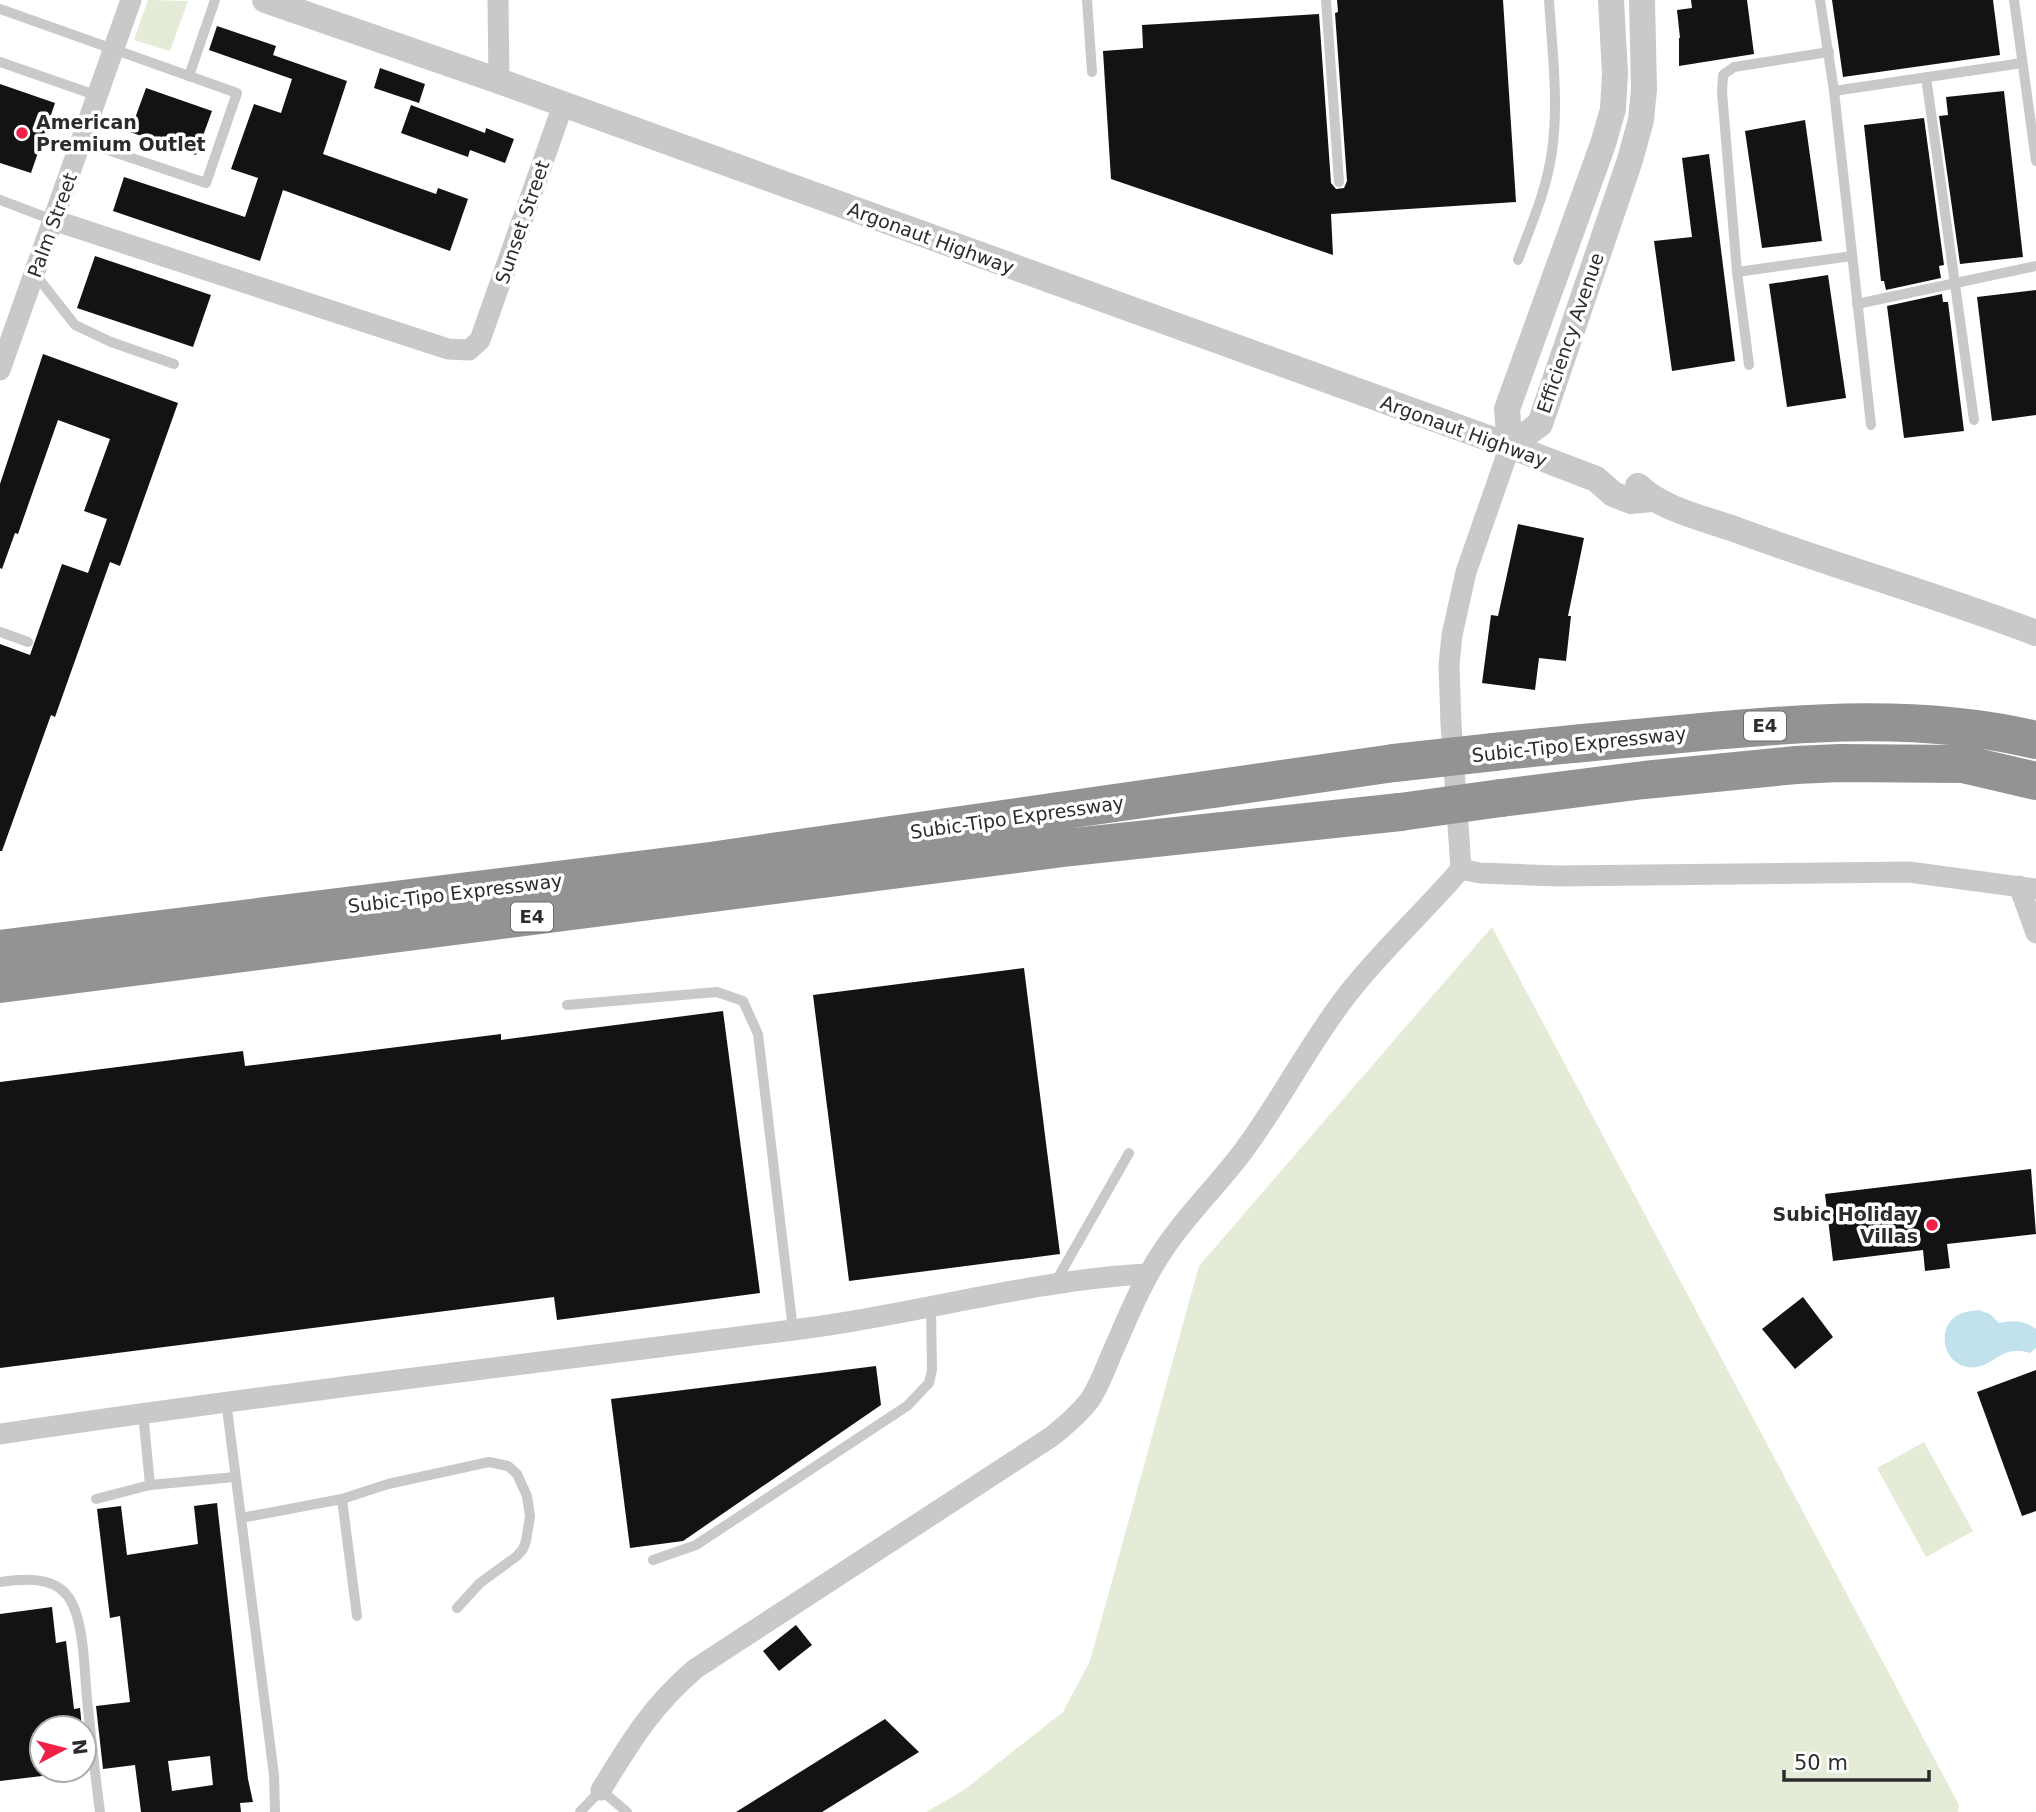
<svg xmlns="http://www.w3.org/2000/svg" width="2036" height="1812" font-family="'DejaVu Sans',sans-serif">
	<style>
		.green { fill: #e4ebd7 }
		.water { fill: #c1e1ed }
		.building { fill: #131313; fill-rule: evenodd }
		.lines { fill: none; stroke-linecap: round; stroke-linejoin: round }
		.service { stroke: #c9c9c9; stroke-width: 10 }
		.minor { stroke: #c9c9c9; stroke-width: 21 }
		.tertiary { stroke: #c9c9c9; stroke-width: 26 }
		.motorway { stroke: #939393; stroke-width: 38 }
		.motorway-bridge { stroke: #939393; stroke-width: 38 }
		.poi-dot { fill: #f12047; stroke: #fff; stroke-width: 2.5 }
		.labels { text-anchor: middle; stroke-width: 7; stroke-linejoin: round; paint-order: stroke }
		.shield { fill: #fff; stroke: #6b6b6b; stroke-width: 2 }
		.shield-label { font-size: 18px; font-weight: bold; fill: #2c2c2c }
		.poi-label { font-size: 19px; font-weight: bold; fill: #2c2c2c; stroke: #fff; text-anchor: start }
		.street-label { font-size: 19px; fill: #2c2c2c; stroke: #fff }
	</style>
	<rect width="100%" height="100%" fill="#fff"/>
	<!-- green -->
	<g class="green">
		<path d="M 148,0 L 188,1 L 170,51 L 134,40 Z"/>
		<path d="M 1492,927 L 1959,1805 L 1958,1812 L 926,1812 L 964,1790 L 1063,1712 L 1090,1661 L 1199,1266 Z"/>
		<path d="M 1924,1442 L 1973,1531 L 1926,1557 L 1877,1468 Z"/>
	</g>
	<!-- water -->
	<path class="water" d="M 1978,1310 L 1990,1314 L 1999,1323 C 2013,1320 2024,1320 2036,1329 L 2036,1348 L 2030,1353 C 1999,1343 1993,1371 1968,1367 C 1944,1364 1936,1330 1956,1316 C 1962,1312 1971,1311 1978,1310 Z"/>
	<!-- building -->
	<g class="building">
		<path d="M 1337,0 L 1503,0 L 1516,202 L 1331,214 L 1333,255 L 1111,179 L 1103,51 L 1143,48 L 1142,25 L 1319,14 L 1331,183 L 1336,189 L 1344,188 L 1347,181 L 1335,13 L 1338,12 Z"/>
		<path d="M 1691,0 L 1747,0 L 1754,54 L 1679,66 L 1679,38 L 1680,38 L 1677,10 L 1692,8 Z"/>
		<path d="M 1832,0 L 1993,0 L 2000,55 L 1843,77 Z"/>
		<path d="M 217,26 L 276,46 L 273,55 L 347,81 L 323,154 L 436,194 L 438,188 L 468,199 L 450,251 L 283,190 L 260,261 L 113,211 L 124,177 L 245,217 L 258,178 L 231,169 L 254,104 L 281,113 L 292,79 L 209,50 Z"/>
		<path d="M 380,68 L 425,84 L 419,103 L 374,88 Z"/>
		<path d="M 0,84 L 55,103 L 31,173 L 0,163 Z"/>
		<path d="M 146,88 L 212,111 L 196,155 L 130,132 Z"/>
		<path d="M 2004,91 L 2023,257 L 1960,264 L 1939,116 L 1948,115 L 1946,97 Z"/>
		<path d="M 411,105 L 485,133 L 486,128 L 514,139 L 505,163 L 470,150 L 468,157 L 401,133 Z"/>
		<path d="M 1924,118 L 1944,265 L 1939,266 L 1941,278 L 1886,290 L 1884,281 L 1881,281 L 1864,125 Z"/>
		<path d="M 1805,120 L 1822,241 L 1762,248 L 1745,131 Z"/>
		<path d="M 1709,154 L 1735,361 L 1672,371 L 1654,241 L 1692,237 L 1682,158 Z"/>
		<path d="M 95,256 L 211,295 L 193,347 L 77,308 Z"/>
		<path d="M 1828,275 L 1846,398 L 1787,407 L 1769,284 Z"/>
		<path d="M 2036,290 L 2036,415 L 1992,421 L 1977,297 Z"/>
		<path d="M 1942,294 L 1943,302 L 1948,302 L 1964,431 L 1904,438 L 1887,306 Z"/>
		<path d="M 43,354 L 178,403 L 120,566 L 110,562 L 55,717 L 51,715 L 2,851 L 0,851 L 0,644 L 30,655 L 62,564 L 88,573 L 107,519 L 84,511 L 110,439 L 58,420 L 18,534 L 15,533 L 2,569 L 0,568 L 0,484 Z"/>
		<path d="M 1518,524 L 1584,538 L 1568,616 L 1571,616 L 1566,661 L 1539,658 L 1535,690 L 1482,683 L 1491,615 L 1498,616 Z"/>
		<path d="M 1024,968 L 1060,1254 L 849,1281 L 813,995 Z"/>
		<path d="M 723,1011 L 760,1293 L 557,1320 L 554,1297 L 0,1368 L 0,1082 L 243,1051 L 245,1066 L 501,1034 L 501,1040 Z"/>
		<path d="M 2031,1169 L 2036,1234 L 1947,1244 L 1950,1268 L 1925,1271 L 1923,1250 L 1833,1261 L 1825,1194 Z"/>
		<path d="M 1803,1297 L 1833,1337 L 1795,1369 L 1762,1329 Z"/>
		<path d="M 876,1366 L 881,1405 L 683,1541 L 630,1548 L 611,1399 Z"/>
		<path d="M 2036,1370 L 2036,1511 L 2022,1516 L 1977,1392 Z"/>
		<path d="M 217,1503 L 248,1779 L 253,1802 L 240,1803 L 241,1812 L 141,1812 L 135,1765 L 103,1769 L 96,1706 L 130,1702 L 120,1616 L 110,1618 L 97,1509 L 121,1506 L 127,1555 L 198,1544 L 194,1506 ZM 210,1756 L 213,1785 L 172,1791 L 168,1761 Z"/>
		<path d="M 52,1607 L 56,1643 L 66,1641 L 74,1709 L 80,1708 L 82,1728 L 42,1728 L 42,1776 L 0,1781 L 0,1614 Z"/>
		<path d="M 796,1625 L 812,1645 L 779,1671 L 763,1651 Z"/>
		<path d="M 885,1719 L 919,1752 L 822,1812 L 736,1812 Z"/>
	</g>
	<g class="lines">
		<!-- service -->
		<g class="service">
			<path d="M 1087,0 L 1092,72"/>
			<path d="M 1326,0 L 1339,182"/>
			<path d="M 1820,0 L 1834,91 L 1871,425"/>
			<path d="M 2014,0 L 2036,161"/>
			<path d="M 0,9 L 237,93 L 206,183 L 81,141"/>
			<path d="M 0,62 L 98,96"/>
			<path d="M 189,76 L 215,0"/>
			<path d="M 1926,77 L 1974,420"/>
			<path d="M 1834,91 L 2022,63"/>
			<path d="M 0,200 L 53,220"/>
			<path d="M 1518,260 C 1531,225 1547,189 1552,151 C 1559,102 1552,49 1549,0"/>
			<path d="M 1737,272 L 1852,256"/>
			<path d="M 35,274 L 75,325 L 111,342 L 174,364"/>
			<path d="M 1857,304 L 2036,266"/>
			<path d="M 1749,365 L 1737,272 L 1722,92 L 1723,75 L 1734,67 L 1829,52"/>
			<path d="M 0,632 L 28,642"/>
			<path d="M 567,1005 L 717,992 L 743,1001 L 758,1034 L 793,1330"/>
			<path d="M 1055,1283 L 1129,1153"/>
			<path d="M 226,1401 L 274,1775 L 275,1812"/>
			<path d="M 143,1413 L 150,1485"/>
			<path d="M 96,1499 L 150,1485 L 235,1477"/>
			<path d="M 342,1499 L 357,1616"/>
			<path d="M 241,1518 L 342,1499 L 388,1484 L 489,1462 L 508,1466 L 517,1474 L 527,1496 L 530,1516 L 526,1541 L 523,1549 L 517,1556 L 480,1583 L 457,1608"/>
			<path d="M 653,1560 L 696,1545 L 907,1406 L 929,1383 L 932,1370 L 931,1308"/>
			<path d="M 0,1582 C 21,1579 51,1576 66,1594 C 85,1616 84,1671 87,1699 C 91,1737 95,1774 100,1812"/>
			<path d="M 580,1812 L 601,1790 L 627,1812"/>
		</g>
		<!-- minor -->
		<g class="minor">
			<path d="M 498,0 L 499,81"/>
			<path d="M 53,220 L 448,349 L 469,350 L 480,340 L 563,105"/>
			<path d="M 0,370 L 131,0"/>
			<path d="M 1461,869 L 1480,873 L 1558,876 L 1909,872 L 2036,889"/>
			<path d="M 2019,886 L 2036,933"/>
			<path d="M 0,1434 C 269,1394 539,1363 808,1328 C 921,1313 1032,1280 1147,1274"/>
			<path d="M 601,1790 C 631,1741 651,1707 695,1669 L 1051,1437 C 1065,1426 1078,1415 1089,1401 C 1099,1387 1105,1369 1112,1353 C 1128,1317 1142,1281 1164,1249 C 1188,1213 1219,1184 1244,1150 C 1281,1100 1309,1044 1347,995 C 1382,950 1424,912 1461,869 L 1451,724 L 1449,665 L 1452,635 L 1466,572 L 1510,446"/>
		</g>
		<!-- tertiary -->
		<g class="tertiary">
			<path d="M 265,0 L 499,81 L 1510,446 L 1596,479 L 1613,494 L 1631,501 L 1652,499"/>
			<path d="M 1510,446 L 1540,424 L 1630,160 L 1641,120 L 1644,89 L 1642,0"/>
			<path d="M 1510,446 L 1507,409 L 1603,144 L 1613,109 L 1615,73 L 1611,0"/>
			<path d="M 1638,486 C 1663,510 1703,518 1734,529 C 1834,566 1936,595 2036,633"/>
		</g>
		<!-- motorway -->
		<g class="motorway">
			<path d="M 1494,752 C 1560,745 1625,739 1691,733 C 1805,722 1923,713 2036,740"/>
			<path d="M 1501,798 L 1644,780 L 1796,765 L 1840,763 L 1963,764 L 2036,781"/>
			<path d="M 0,949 L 710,861 L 1394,763"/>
			<path d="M 0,984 L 1063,848 L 1400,812"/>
		</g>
		<!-- motorway-bridge -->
		<g class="motorway-bridge">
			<path d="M 1394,763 L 1494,752"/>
			<path d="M 1400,812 L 1501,798"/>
		</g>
	</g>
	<!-- markers -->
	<g class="poi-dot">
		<circle cx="22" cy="133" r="7"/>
		<circle cx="1932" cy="1225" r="7"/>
	</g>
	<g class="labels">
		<!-- shield labels -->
		<g class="shield">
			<rect x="1744" y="711.5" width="42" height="29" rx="5"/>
			<rect x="511" y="902.5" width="42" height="29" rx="5"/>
		</g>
		<g class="shield-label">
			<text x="1765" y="732">E4</text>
			<text x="532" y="923">E4</text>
		</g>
		<!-- poi labels -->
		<g class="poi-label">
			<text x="36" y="129">American<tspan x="36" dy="22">Premium Outlet</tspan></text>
			<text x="1918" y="1221" text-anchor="end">Subic Holiday<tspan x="1918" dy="22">Villas</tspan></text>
		</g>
		<!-- street labels -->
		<g class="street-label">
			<text transform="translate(522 222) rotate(-71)" y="7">Sunset Street</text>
			<text transform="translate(52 225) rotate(-70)" y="7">Palm Street</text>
			<text transform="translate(931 238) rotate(20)" y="7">Argonaut Highway</text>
			<text transform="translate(1570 333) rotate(-71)" y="7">Efficiency Avenue</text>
			<text transform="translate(1464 431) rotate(20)" y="7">Argonaut Highway</text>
			<text transform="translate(1579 744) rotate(-6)" y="7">Subic-Tipo Expressway</text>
			<text transform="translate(1017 817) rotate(-8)" y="7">Subic-Tipo Expressway</text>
			<text transform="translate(455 893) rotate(-7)" y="7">Subic-Tipo Expressway</text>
		</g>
	</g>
	<!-- north arrow -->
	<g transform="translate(63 1749) rotate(83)"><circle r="33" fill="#ffffff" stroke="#ababab" stroke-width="2"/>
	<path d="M0-5L12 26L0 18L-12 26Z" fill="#f12047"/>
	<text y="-10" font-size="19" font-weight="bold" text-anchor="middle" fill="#2c2c2c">N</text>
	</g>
	<!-- scale -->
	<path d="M1784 1770v10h145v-10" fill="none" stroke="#2c2c2c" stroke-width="3.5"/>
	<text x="1794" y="1770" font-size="21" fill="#2c2c2c" stroke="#ffffff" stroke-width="5" paint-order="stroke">50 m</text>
</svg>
